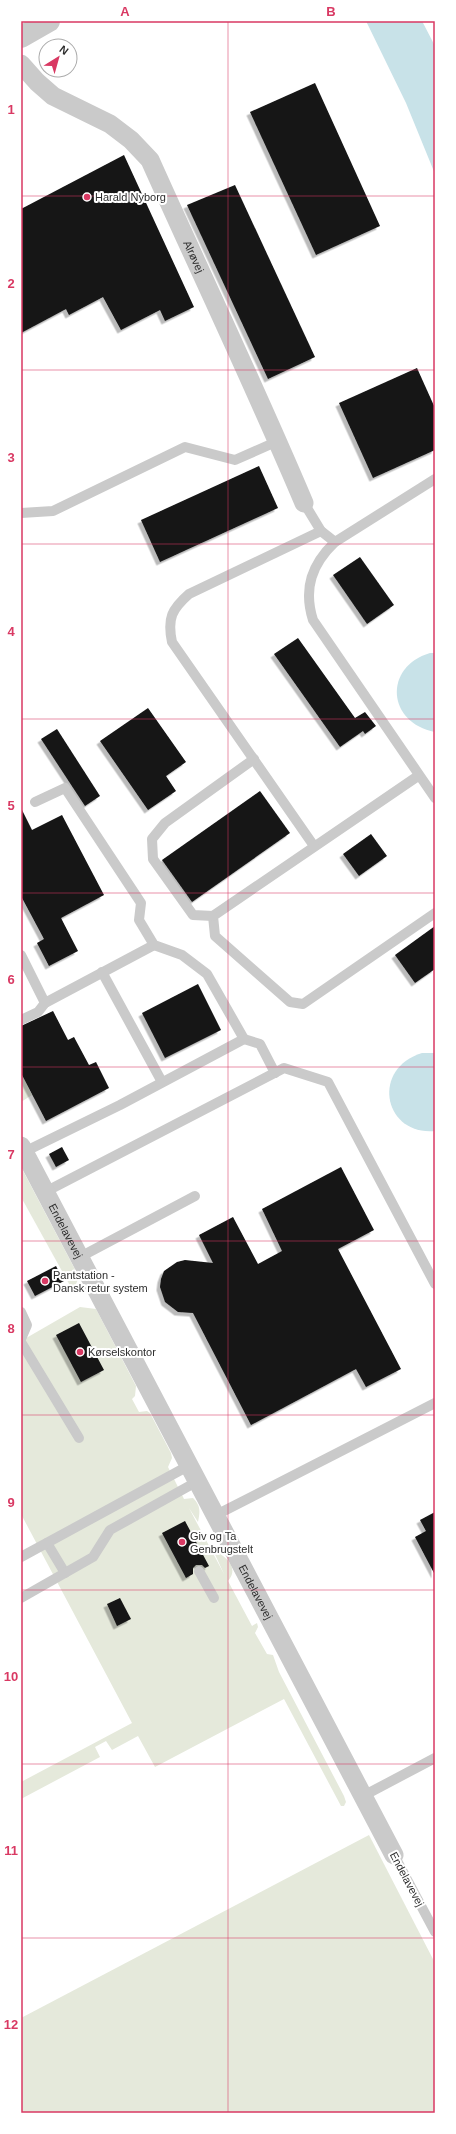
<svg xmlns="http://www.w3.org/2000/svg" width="456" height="2134" font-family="Arial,sans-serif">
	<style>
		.green { fill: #e5e9db }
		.water { fill: #c8e2e8 }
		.building { fill: #141414; filter: url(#shadow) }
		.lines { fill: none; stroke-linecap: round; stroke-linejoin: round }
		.service { stroke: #cacaca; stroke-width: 10 }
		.minor { stroke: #cacaca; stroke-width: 19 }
		.tertiary { stroke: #cacaca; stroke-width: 22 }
		.grid { fill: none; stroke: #d93963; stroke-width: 1; stroke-opacity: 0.55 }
		.poi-dot { fill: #d93963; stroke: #fff; stroke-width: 1.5 }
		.labels { text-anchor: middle; stroke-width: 4; stroke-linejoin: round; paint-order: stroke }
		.poi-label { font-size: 11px; fill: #2d2d2d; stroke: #fff; text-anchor: start }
		.street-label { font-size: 11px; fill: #2d2d2d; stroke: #fff }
		.neatline { fill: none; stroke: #d93963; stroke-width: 1.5 }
		.grid-label { font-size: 13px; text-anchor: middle; font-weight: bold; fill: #d93963 }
	</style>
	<defs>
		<filter id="shadow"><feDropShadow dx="-3.5" dy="3.5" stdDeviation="0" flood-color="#0004"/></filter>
	</defs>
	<rect width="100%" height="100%" fill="#fff"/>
	<!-- green -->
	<g class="green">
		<path d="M 21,1073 L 32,1095 L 21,1102 Z"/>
		<path d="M 21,1167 L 79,1277 L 73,1291 L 21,1197 Z"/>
		<path d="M 80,1307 L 96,1309 L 136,1386 L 135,1396 L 132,1399 L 139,1412 L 147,1411 L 150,1413 L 171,1453 L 172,1458 L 168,1467 L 184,1499 L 193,1498 C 201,1506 200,1512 198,1522 L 189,1508 L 224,1574 L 213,1550 C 225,1556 240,1567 228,1581 L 252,1626 L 257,1623 L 258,1627 L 255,1633 L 267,1654 L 273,1655 L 279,1672 L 344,1796 L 346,1802 L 344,1806 L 341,1806 L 284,1699 L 155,1767 L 138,1736 L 112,1750 L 106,1741 L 95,1747 L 100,1757 L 21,1799 L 21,1782 L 132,1723 L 21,1514 L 21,1341 Z"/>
		<path d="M 369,1835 L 435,1963 L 435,2113 L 21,2113 L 21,2018 Z"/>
	</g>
	<!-- water -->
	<g class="water">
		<path d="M 366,21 L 422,21 L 435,46 L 435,174 L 406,103 Z"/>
		<path d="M 430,653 L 435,653 L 435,732 C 387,723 383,667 430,653 Z"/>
		<path d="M 422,1053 L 435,1053 L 435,1131 C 384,1136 370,1069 422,1053 Z"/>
	</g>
	<!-- building -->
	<g class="building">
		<path d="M 315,83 L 380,226 L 316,255 L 250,112 Z"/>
		<path d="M 124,155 L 194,307 L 165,321 L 160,310 L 121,330 L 103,297 L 69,315 L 66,309 L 21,333 L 21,209 Z"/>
		<path d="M 235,185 L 315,357 L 268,379 L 187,205 Z"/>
		<path d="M 417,368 L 435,408 L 435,450 L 373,478 L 339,403 Z"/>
		<path d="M 259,466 L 278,508 L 160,562 L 141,520 Z"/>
		<path d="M 360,557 L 394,605 L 367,624 L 333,575 Z"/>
		<path d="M 298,638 L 355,718 L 365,712 L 376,726 L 365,734 L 363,731 L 340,747 L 274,654 Z"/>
		<path d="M 148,708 L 186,762 L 166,776 L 176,791 L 148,810 L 100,741 Z"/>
		<path d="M 57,729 L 100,796 L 85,806 L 41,739 Z"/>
		<path d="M 260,791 L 290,833 L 192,902 L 162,860 Z"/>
		<path d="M 21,808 L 32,830 L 62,815 L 104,895 L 61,918 L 78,951 L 49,966 L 37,943 L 44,939 L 21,896 Z"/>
		<path d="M 371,834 L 387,856 L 359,876 L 343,854 Z"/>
		<path d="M 435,926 L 435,969 L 415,983 L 395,955 Z"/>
		<path d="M 198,984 L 221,1030 L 165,1058 L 142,1013 Z"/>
		<path d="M 53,1011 L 68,1040 L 74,1037 L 89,1065 L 96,1062 L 109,1088 L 46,1121 L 21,1073 L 21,1026 Z"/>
		<path d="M 62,1147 L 69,1160 L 56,1167 L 49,1154 Z"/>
		<path d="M 341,1167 L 374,1230 L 338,1249 L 401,1369 L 366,1387 L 356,1369 L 251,1425 L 193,1313 L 178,1312 L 165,1302 L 160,1287 L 161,1279 L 164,1271 L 177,1262 L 185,1260 L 213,1263 L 199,1235 L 233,1217 L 258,1264 L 282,1251 L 262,1209 Z"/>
		<path d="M 56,1266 L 64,1281 L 35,1296 L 27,1281 Z"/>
		<path d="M 79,1323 L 104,1370 L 81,1382 L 56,1335 Z"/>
		<path d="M 435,1512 L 435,1575 L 415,1537 L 426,1531 L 420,1520 Z"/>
		<path d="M 185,1521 L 209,1566 L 205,1568 L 202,1565 L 196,1565 L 193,1568 L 193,1574 L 186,1578 L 162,1533 Z"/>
		<path d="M 120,1598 L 131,1619 L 117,1626 L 107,1604 Z"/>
	</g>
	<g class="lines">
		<!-- service -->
		<g class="service">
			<path d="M 435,479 L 335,542 C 312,564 303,588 313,620 L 435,798"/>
			<path d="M 304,503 L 321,531 L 335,542"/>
			<path d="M 21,513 L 53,511 L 185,447 L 235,460 L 278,441"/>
			<path d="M 418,776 L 213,916 L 215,936 L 290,1002 L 303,1004 L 435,913"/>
			<path d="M 314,846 L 172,642 C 167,618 172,609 189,594 L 321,531"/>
			<path d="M 213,916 L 193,915 L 153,859 L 152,839 L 165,823 L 254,759"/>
			<path d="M 21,955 L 45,1003 L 154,945"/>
			<path d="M 102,972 L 162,1082"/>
			<path d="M 21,1020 L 38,1012 L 45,1003"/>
			<path d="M 244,1039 L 260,1044 L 275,1073"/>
			<path d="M 24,1152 L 120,1105 L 244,1039 L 207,974 L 182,955 L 154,945 L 139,920 L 141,903 L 65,788 L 35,802"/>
			<path d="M 45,1192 L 284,1068 L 328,1082 L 435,1284"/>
			<path d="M 80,1257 L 195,1196"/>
			<path d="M 21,1312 L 27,1325 L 21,1339"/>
			<path d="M 21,1342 L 79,1438"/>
			<path d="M 216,1515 L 435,1403"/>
			<path d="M 47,1543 L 65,1573"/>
			<path d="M 21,1557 L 190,1465"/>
			<path d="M 199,1571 L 214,1598"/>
			<path d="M 21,1598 L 93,1557 L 110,1530 L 198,1481"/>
			<path d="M 363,1796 L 435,1758"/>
			<path d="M 394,1855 L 435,1932"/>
		</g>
		<!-- minor -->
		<g class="minor">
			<path id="s1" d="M 21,64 L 37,82 L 53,96 L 110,124 L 131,140 L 150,160 C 201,274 255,387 304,503"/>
			<path id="s2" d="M 21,1146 L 394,1855"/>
		</g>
		<!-- tertiary -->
		<path class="tertiary" d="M 21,37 L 49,21"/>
	</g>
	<!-- grid -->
	<path class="grid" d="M 228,21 L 228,2113M 21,196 L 435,196M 21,370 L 435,370M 21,544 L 435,544M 21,719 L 435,719M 21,893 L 435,893M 21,1067 L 435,1067M 21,1241 L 435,1241M 21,1415 L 435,1415M 21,1590 L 435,1590M 21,1764 L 435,1764M 21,1938 L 435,1938"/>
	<!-- markers -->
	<g class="poi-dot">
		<circle cx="87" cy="197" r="4"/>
		<circle cx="45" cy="1281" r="4"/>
		<circle cx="80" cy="1352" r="4"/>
		<circle cx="182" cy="1542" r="4"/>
	</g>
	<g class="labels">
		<!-- poi labels -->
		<g class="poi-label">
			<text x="95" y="201">Harald Nyborg</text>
			<text x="53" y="1279">Pantstation -<tspan x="53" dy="13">Dansk retur system</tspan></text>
			<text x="88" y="1356">Kørselskontor</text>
			<text x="190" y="1540">Giv og Ta<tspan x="190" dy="13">Genbrugstelt</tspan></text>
		</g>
		<!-- street labels -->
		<g class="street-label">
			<text dy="4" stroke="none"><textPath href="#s1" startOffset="269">Alrøvej</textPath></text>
			<text dy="4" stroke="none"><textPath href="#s2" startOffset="96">Endelavevej</textPath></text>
			<text dy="4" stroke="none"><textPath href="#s2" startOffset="504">Endelavevej</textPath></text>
			<text transform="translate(407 1879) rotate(62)" y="4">Endelavevej</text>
		</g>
	</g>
	<!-- border -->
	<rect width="456" height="2134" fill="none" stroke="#ffffff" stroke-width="44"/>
	<!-- north arrow -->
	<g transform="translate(58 58) rotate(37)"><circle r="19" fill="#ffffff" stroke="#ababab"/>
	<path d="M0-3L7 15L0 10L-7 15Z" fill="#d93963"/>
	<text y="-6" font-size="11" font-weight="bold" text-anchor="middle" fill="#2d2d2d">N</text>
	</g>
	<rect x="22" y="22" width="412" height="2090" class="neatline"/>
	<g class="grid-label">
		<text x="125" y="16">A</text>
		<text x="331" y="16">B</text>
		<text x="11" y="114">1</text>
		<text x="11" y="288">2</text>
		<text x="11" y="462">3</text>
		<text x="11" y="636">4</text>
		<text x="11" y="810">5</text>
		<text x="11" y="984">6</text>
		<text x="11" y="1159">7</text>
		<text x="11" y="1333">8</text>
		<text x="11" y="1507">9</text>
		<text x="11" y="1681">10</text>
		<text x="11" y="1855">11</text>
		<text x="11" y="2029">12</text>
	</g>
</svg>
